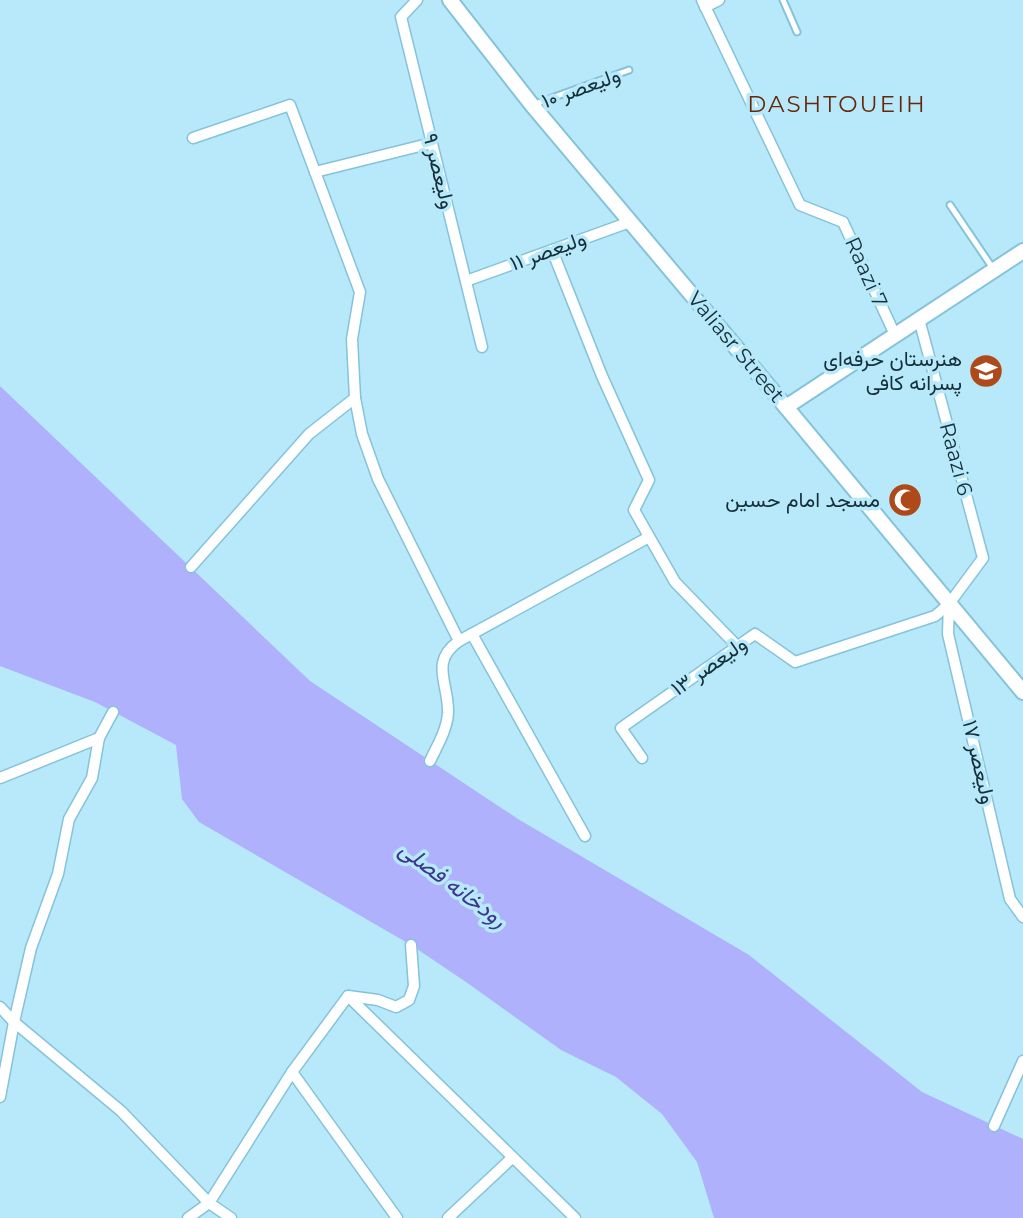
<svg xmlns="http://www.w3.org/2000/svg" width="1023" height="1218" font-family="Montserrat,Vazirmatn,sans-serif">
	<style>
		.water { fill: #afb1fc }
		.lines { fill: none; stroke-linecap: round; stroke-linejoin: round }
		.lane-casing { stroke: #84c3d9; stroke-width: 9 }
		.street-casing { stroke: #84c3d9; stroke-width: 13 }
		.secondary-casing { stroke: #84c3d9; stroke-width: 18 }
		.lane { stroke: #fff; stroke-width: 5 }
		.street { stroke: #fff; stroke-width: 10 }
		.secondary { stroke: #fff; stroke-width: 14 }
		.labels { text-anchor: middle; stroke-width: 7; stroke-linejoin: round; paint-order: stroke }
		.street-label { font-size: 21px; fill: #152f38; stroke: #b7e9fb }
		.poi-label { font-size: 21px; fill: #152f38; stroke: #b7e9fb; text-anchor: end }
		.neighbourhood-label { font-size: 23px; letter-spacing: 2px; fill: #672709; stroke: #b7e9fb }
		.water-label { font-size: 23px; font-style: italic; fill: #3e368c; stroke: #b7e9fb }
	</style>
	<rect width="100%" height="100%" fill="#b7e9fb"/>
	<!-- water -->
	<path class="water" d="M 0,386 L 310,681 L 518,819 L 749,955 L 922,1092 L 1023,1139 L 1023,1218 L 714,1218 L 697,1162 L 662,1114 L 616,1077 L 561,1050 L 466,982 L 411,945 L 199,822 L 182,799 L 176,745 L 95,702 L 0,666 Z"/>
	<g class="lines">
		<!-- lane casing -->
		<g class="lane-casing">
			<g id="lane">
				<path d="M 783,0 L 797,32"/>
				<path d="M 535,104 L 629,70"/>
				<path d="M 950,205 L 994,270"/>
			</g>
		</g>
		<!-- street casing -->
		<g class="street-casing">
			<g id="street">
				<path d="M 417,0 L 401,17 L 482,347"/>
				<path d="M 702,0 L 800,205 L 843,222 L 895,335"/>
				<path d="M 705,7 L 719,0"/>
				<path d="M 193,138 L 290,105 L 360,292 L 352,339 L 355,398 L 362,434 L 378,479 L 459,641"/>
				<path d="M 315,172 L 432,143"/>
				<path d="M 552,250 L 602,376 L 649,480 L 634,510 L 675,582 L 738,647"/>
				<path d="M 466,281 L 630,222"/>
				<path d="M 191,567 L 309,434 L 355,398"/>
				<path d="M 949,604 L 948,634 L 1010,899 L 1023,917"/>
				<path d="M 472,634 L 585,836"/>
				<path d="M 642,758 L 621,728 L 755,634 L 795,662 L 935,616 L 949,604 L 983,558 L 919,319"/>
				<path d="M 430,761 C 437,746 447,730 448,713 C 449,683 429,662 459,641 L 649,537"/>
				<path d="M 0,778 L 99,738 L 113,712"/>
				<path d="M 348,996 L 575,1218"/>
				<path d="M 0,1007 L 14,1022 L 121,1111 L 209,1203 L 231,1218"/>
				<path d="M 292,1072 L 397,1218"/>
				<path d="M 0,1097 L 14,1022 L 31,948 L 58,874 L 69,819 L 92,778 L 99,738"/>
				<path d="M 994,1126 L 1023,1061"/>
				<path d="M 188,1218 L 209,1203 L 292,1072 L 348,996 L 378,1000 L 396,1007 L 409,1000 L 414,986 L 411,945"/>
				<path d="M 448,1218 L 512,1158"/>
			</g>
		</g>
		<!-- secondary casing -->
		<g class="secondary-casing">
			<g id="secondary">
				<path d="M 450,0 L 532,105 L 786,407 L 1023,692"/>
				<path d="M 786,407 L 1023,251"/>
			</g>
		</g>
		<!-- lane -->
		<use href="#lane" class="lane"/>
		<!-- street -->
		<use href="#street" class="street"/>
		<!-- secondary -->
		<use href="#secondary" class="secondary"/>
	</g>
	<!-- icons -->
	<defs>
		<g id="school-disc" transform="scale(1.75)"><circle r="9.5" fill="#ae4919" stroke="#b7e9fb"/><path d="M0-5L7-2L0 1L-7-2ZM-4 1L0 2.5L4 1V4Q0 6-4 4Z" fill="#fff"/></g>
		<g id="mosque-disc" transform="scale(1.75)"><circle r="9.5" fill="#ae4919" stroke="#b7e9fb"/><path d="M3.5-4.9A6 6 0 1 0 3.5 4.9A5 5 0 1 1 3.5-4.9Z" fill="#fff"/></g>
	</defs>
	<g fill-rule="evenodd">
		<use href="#school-disc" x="986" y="371"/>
		<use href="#mosque-disc" x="905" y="500"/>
	</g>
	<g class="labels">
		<!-- street labels -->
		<g class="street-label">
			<text transform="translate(581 88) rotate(-20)" y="7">ولیعصر ۱۰</text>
			<text transform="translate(439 171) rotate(76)" y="7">ولیعصر ۹</text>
			<text transform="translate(548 251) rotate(-20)" y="7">ولیعصر ۱۱</text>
			<text transform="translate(866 272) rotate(66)" y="7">Raazi 7</text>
			<text transform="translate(736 347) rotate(50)" y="7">Valiasr Street</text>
			<text transform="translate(956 459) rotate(75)" y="7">Raazi 6</text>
			<text transform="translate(709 666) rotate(-35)" y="7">ولیعصر ۱۳</text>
			<text transform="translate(979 762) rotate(77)" y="7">ولیعصر ۱۷</text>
		</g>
		<!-- poi labels -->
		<g class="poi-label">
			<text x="962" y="366">هنرستان حرفه‌ای<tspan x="962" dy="24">پسرانه کافی</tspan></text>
			<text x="880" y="507">مسجد امام حسین</text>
		</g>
		<!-- neighbourhood labels -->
		<g class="neighbourhood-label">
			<text x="837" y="112">DASHTOUEIH</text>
		</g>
		<!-- water labels -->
		<g class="water-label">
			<text transform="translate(453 884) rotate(37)" y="8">رودخانه فصلی</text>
		</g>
	</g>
</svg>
